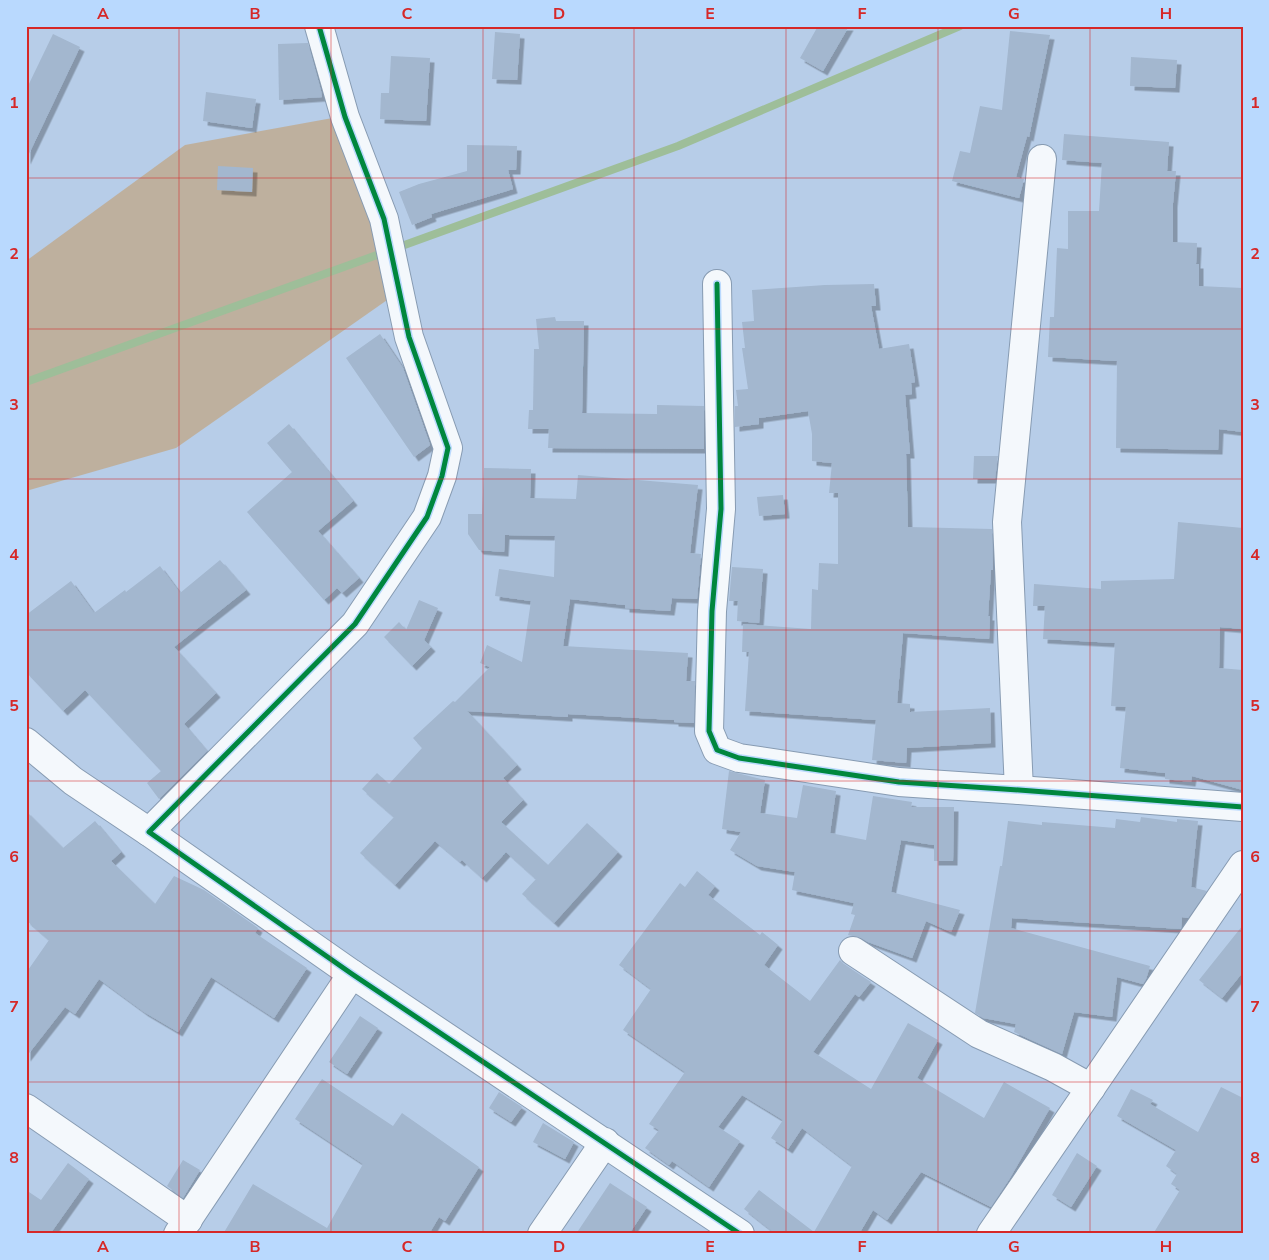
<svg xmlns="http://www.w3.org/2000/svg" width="1269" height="1260" font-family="'Nunito Sans',sans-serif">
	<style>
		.green { fill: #beb09e }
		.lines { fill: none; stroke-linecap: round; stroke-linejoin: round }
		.stream { stroke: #9ebe99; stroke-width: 8 }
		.building { fill: #a3b7cf; filter: url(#shadow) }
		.minor-casing { stroke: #879bb2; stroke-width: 30 }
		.minor { stroke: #f4f8fc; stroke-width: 28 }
		.cycleway-casing { stroke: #b9d9fe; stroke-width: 8 }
		.cycleway { stroke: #00873e; stroke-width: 5 }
		.grid { fill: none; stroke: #d62828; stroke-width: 1; stroke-opacity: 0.55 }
		.neatline { fill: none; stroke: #d62828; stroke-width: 2 }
		.grid-label { font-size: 16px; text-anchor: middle; font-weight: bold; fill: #d62828 }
	</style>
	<defs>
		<filter id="shadow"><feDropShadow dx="4.5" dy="4.5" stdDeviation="0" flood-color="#0004"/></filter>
	</defs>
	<rect width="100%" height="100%" fill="#b7cde8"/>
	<!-- green -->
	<path class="green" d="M 338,117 L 410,284 L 176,448 L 26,491 L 26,261 L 185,145 Z"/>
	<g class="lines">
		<!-- stream -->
		<path class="stream" d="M 26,382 L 678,146 L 960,26"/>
	</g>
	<!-- building -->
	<g class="building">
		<path d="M 818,26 L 849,26 L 823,71 L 800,58 Z"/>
		<path d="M 1010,31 L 1050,35 L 1029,137 L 1027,136 L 1016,177 L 1024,179 L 1019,198 L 952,181 L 960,151 L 970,153 L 980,106 L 1002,110 Z"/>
		<path d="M 495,32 L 520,34 L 517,80 L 492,79 Z"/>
		<path d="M 53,34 L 80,47 L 26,160 L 26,90 Z"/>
		<path d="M 308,43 L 321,91 L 322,97 L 279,100 L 278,44 Z"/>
		<path d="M 391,56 L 430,58 L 426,121 L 380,119 L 381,93 L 389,93 Z"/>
		<path d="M 1131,57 L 1177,60 L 1175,88 L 1130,86 Z"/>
		<path d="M 206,92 L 256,99 L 252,128 L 203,121 Z"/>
		<path d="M 1064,134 L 1169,142 L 1167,171 L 1176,171 L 1173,203 L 1173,242 L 1197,243 L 1196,264 L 1199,264 L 1199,286 L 1243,288 L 1243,432 L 1219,429 L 1218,450 L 1116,448 L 1117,361 L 1048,357 L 1050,317 L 1054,317 L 1057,248 L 1068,249 L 1068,211 L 1099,211 L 1102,163 L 1062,160 Z"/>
		<path d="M 467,145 L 517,146 L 516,170 L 508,170 L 513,189 L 431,214 L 432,217 L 412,225 L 399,192 L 419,184 L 467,171 Z"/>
		<path d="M 218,166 L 253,168 L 252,192 L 217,190 Z"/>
		<path d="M 874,284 L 876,306 L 871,306 L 879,349 L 909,344 L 915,382 L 911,383 L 912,394 L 905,395 L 910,454 L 906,454 L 908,527 L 992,529 L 993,570 L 991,570 L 988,616 L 990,616 L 989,639 L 903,633 L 897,703 L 910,704 L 910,712 L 990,708 L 991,743 L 907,748 L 906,763 L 872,760 L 876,720 L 745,711 L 749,652 L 742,652 L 743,624 L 811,629 L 812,589 L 818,590 L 819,563 L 838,564 L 838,493 L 829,493 L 832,463 L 812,461 L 812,434 L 808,411 L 759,418 L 759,424 L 735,427 L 735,406 L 738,406 L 736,390 L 748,389 L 742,348 L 745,348 L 742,322 L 754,321 L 752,290 L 825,285 Z"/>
		<path d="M 555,317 L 556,321 L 584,321 L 582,413 L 657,414 L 657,405 L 704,406 L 704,449 L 548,448 L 549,429 L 528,429 L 529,410 L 533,410 L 534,349 L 539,349 L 536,319 Z"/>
		<path d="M 380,334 L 403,368 L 430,445 L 414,457 L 346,358 Z"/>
		<path d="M 289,424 L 353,501 L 318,531 L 359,578 L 342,593 L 337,588 L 324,600 L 247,512 L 292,472 L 267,443 Z"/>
		<path d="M 974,456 L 998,456 L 995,479 L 973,479 Z"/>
		<path d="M 484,468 L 531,469 L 530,498 L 576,499 L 578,475 L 698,485 L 690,553 L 701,554 L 697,599 L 672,598 L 670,611 L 625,608 L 625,605 L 570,599 L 563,646 L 688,653 L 686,681 L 695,681 L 694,723 L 674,722 L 674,720 L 568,714 L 568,717 L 467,711 L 517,765 L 503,778 L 523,800 L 501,822 L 548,865 L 587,823 L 618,852 L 554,923 L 522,894 L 536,879 L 506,852 L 482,878 L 462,860 L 460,862 L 435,841 L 395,885 L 360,853 L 394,817 L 362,789 L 377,773 L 389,784 L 422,748 L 413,738 L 453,701 L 455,702 L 490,667 L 480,663 L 487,645 L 522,662 L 531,601 L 495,596 L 499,569 L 554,577 L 555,536 L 505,535 L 504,552 L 479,550 L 468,534 L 468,514 L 482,514 Z"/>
		<path d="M 783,495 L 785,514 L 759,516 L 757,497 Z"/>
		<path d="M 1178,522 L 1243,528 L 1243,629 L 1220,627 L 1219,668 L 1243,670 L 1243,790 L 1192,776 L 1191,782 L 1165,779 L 1165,773 L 1120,768 L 1126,707 L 1111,706 L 1115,643 L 1043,639 L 1045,606 L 1033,606 L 1034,584 L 1101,589 L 1101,581 L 1174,579 Z"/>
		<path d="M 220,560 L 246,590 L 174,647 L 216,693 L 184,724 L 207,751 L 159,799 L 147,783 L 161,771 L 85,690 L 63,711 L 26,672 L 26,615 L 71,581 L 94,613 L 125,590 L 126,592 L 160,566 L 180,593 Z"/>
		<path d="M 732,567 L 763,569 L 759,623 L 737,621 L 738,601 L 729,601 Z"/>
		<path d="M 419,600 L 438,608 L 424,640 L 431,647 L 412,666 L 384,637 L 399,622 L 406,630 Z"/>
		<path d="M 729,771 L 765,780 L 760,813 L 797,818 L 803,785 L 836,791 L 830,833 L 866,840 L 873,796 L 912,802 L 911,807 L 954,807 L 953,861 L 934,861 L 934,845 L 901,840 L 891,892 L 960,910 L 951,932 L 926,921 L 912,958 L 868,942 L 861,938 L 848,935 L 855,915 L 851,914 L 854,903 L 792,890 L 795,872 L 757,866 L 730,850 L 741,832 L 722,829 Z"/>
		<path d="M 26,811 L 63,848 L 95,821 L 121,852 L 111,861 L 155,904 L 174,876 L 204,890 L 258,928 L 255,933 L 307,968 L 274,1018 L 211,977 L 178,1032 L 144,1012 L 99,979 L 75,1014 L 65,1007 L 26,1057 L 26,973 L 49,940 L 26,920 Z"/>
		<path d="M 1141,817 L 1177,822 L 1177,819 L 1198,821 L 1191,887 L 1207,891 L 1188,918 L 1182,917 L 1181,929 L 1012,918 L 1011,928 L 1150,966 L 1146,979 L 1143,984 L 1117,977 L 1112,1017 L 1074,1012 L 1062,1054 L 1014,1032 L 1016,1024 L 983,1018 L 975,1013 L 1000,866 L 1002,866 L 1008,821 L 1042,825 L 1042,822 L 1115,828 L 1116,819 L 1140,822 Z"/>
		<path d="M 697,871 L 715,886 L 708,895 L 760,935 L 762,932 L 778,945 L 764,965 L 810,1001 L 840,960 L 844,964 L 871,982 L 859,997 L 855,994 L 813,1052 L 871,1089 L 908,1023 L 938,1040 L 917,1078 L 984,1118 L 1004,1082 L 1050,1108 L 1010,1178 L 991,1207 L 921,1172 L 887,1220 L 873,1210 L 859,1234 L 776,1234 L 744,1209 L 759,1190 L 814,1232 L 852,1166 L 802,1128 L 788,1149 L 771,1138 L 783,1120 L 742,1095 L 718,1127 L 740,1141 L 709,1187 L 672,1161 L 669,1165 L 645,1148 L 659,1130 L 649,1124 L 685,1072 L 623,1030 L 651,989 L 619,965 L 680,883 L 685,887 Z"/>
		<path d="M 1243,925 L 1243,972 L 1222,998 L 1199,980 Z"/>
		<path d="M 360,1016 L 378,1028 L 347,1074 L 329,1062 Z"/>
		<path d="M 322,1079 L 393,1126 L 402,1113 L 479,1167 L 445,1221 L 439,1217 L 429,1234 L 223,1234 L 253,1184 L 327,1228 L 363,1164 L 295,1119 Z"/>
		<path d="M 1221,1087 L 1243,1098 L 1243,1234 L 1153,1234 L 1180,1190 L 1171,1184 L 1177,1174 L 1166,1166 L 1176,1150 L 1117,1116 L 1131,1089 L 1153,1100 L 1150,1104 L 1198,1132 Z"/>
		<path d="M 499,1092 L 522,1107 L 511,1122 L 489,1108 Z"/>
		<path d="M 543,1123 L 574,1142 L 565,1159 L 533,1142 Z"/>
		<path d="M 1077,1153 L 1097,1166 L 1071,1207 L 1052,1195 Z"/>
		<path d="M 183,1160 L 200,1170 L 183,1198 L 167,1186 Z"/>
		<path d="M 68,1163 L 89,1179 L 50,1234 L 26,1234 L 26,1190 L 41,1200 Z"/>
		<path d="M 610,1183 L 647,1207 L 629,1234 L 576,1234 Z"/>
	</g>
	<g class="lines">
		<!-- minor casing -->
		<g class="minor-casing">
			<g id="minor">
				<path d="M 319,26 L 345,117 L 384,219 L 409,337 L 448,448 L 442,476 L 427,517 L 355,624 L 149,832 L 352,974 L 740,1234"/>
				<path d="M 717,284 L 721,509 L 712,611 L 709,731 L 717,750 L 739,758 L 899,782 L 1019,790 L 1243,807"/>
				<path d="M 26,742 L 73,781 L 149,832"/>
				<path d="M 1019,790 L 1007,522 L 1042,159"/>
				<path d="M 853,951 L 979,1034 L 1053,1067 L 1091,1088"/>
				<path d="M 26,1108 L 188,1220"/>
				<path d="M 178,1234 L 352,974"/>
				<path d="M 542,1234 L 605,1142"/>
				<path d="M 991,1234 L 1243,865"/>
			</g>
		</g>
		<!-- minor -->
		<use href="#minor" class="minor"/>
		<!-- cycleway casing -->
		<g class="cycleway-casing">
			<g id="cycleway">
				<path d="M 319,26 L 345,117 L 384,219 L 409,337 L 448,448 L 442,476 L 427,517 L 355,624 L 149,832 L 352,974 L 740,1234"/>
				<path d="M 717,284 L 721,509 L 712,611 L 709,731 L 717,750 L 739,758 L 899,782 L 1019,790 L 1243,807"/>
			</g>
		</g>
		<!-- cycleway -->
		<use href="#cycleway" class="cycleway"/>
	</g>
	<!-- grid -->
	<path class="grid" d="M 179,26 L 179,1234M 331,26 L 331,1234M 483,26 L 483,1234M 634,26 L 634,1234M 786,26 L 786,1234M 938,26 L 938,1234M 1090,26 L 1090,1234M 26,178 L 1243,178M 26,329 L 1243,329M 26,479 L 1243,479M 26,630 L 1243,630M 26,781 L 1243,781M 26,931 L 1243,931M 26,1082 L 1243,1082"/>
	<!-- border -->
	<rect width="1269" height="1260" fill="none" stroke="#b9d9fe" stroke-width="55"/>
	<rect x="28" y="28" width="1214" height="1204" class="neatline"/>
	<g class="grid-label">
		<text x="103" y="19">A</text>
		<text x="255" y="19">B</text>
		<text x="407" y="19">C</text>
		<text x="559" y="19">D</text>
		<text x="710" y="19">E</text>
		<text x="862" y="19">F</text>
		<text x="1014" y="19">G</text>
		<text x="1166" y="19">H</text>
		<text x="14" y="108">1</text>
		<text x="1255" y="108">1</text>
		<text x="14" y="259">2</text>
		<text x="1255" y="259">2</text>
		<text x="14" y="410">3</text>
		<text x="1255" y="410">3</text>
		<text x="14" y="560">4</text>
		<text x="1255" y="560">4</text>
		<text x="14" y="711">5</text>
		<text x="1255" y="711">5</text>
		<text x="14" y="862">6</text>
		<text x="1255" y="862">6</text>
		<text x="14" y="1012">7</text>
		<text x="1255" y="1012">7</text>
		<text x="14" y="1163">8</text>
		<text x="1255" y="1163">8</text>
		<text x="103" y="1252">A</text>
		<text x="255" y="1252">B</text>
		<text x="407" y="1252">C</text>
		<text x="559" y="1252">D</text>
		<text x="710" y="1252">E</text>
		<text x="862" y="1252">F</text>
		<text x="1014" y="1252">G</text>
		<text x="1166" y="1252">H</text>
	</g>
</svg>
